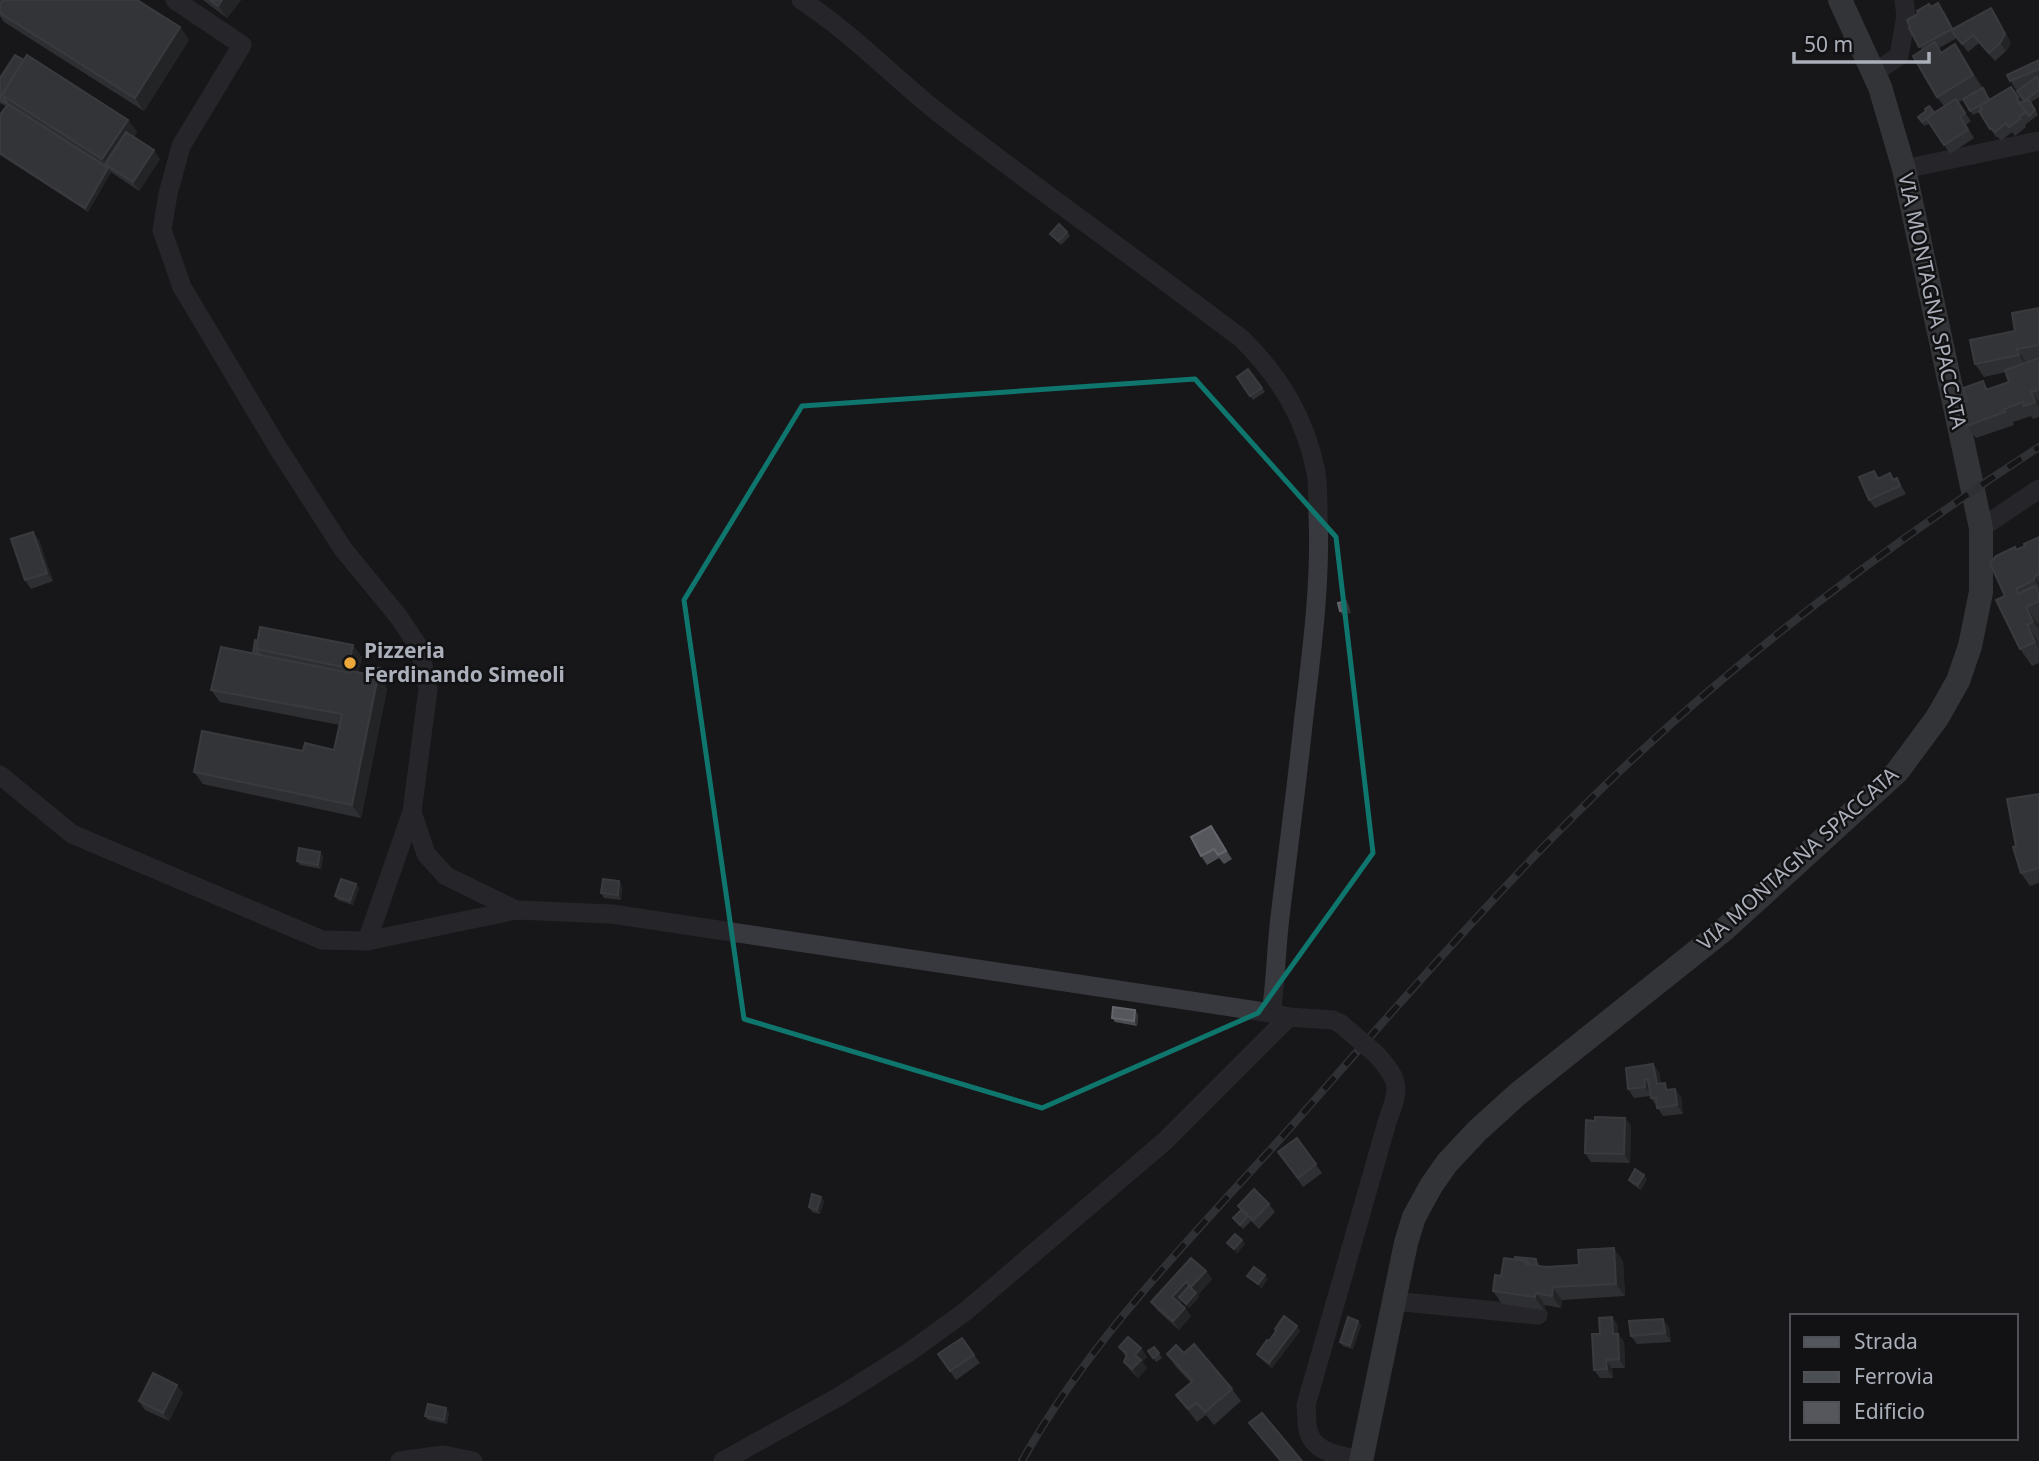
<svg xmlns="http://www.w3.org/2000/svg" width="2039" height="1461" font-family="'Noto Sans',sans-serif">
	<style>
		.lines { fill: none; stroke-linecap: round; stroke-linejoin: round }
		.minor { stroke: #38393e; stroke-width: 19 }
		.major { stroke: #54575d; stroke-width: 24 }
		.rail-casing { stroke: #4b4e53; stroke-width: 8 }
		.rail { stroke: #121214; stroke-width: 5; stroke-dasharray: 16; stroke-linecap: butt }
		.minor-bridge { stroke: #38393e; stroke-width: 19 }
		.wall { fill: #4b4c51 }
		.shaded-wall { fill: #323336 }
		.building { fill: #55575c; stroke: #63656b; stroke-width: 2 }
		.marked { fill: none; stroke: #0f766e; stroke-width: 5; stroke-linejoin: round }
		.poi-dot { fill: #eda83b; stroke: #121214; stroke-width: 2.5 }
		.labels { text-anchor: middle; stroke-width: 5; stroke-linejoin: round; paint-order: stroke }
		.street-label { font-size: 21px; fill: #aaafb9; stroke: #121214 }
		.poi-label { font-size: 21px; font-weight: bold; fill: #aaafb9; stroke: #121214; text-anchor: start }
	</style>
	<rect width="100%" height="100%" fill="#171719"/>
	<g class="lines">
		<!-- minor -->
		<g class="minor">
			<path d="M 175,0 L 242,45 L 181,146 L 168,194 L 162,230 L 182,287 L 278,448 L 343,549 L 398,616 L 419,647 L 428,689 L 412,812 L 426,854 L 446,876 L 516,910"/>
			<path d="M 801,0 C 851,32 893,77 940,114 C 1040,191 1142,263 1242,339 C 1281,378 1305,418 1316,472 C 1318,486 1318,501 1318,515 C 1321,582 1312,649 1304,716 C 1297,783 1288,850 1280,917 C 1276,949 1276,981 1271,1013"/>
			<path d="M 1874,73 L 1899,56 L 1906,16 L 1904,0"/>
			<path d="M 1904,169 L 2039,141"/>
			<path d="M 1981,528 L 2039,489"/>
			<path d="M 0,775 L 72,834 L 322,940 L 367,941 L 516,910 L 612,914 L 1271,1013 L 1289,1017 L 1333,1020 L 1341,1024"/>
			<path d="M 367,941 L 412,812"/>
			<path d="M 1393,1301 L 1538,1315"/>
			<path d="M 1361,1460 C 1343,1456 1316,1454 1309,1433 C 1306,1425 1307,1414 1306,1405 L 1388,1119 C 1400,1088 1400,1081 1377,1055"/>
			<path d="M 400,1461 L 443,1455 L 473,1461"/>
			<path d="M 723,1461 L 840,1396 L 908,1353 L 966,1311 L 1165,1141 L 1289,1017"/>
		</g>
		<!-- major -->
		<path class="major" d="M 1361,1461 L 1406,1243 L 1414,1217 L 1431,1186 L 1447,1163 L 1477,1131 L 1519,1093 L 1726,928 L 1897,772 L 1937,718 L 1958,681 L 1970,646 L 1981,592 L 1981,528 L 1904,169 L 1880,87 L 1840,0"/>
		<!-- rail casing -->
		<g class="rail-casing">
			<path id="rail" d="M 1022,1461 C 1092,1336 1195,1234 1290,1128 C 1402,1001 1512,871 1636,756 C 1760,640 1897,539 2039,447"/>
		</g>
		<!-- rail -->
		<use href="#rail" class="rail"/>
		<!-- minor-bridge -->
		<path class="minor-bridge" d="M 1341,1024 L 1377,1055"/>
	</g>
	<!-- wall -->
	<g class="wall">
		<path d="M 203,0 L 241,0 L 227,18 Z"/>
		<path d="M 0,3 L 180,27 L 189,40 L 144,111 L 4,22 L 0,16 Z"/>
		<path d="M 1931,6 L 1944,11 L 1953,28 L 1991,8 L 1997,17 L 2011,43 L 2006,51 L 1995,61 L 1979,43 L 1968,52 L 1957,38 L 1939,48 L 1941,52 L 1963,57 L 1990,99 L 2011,87 L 2022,102 L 2024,101 L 2023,87 L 2016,90 L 2007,75 L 2039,60 L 2039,97 L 2031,102 L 2038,115 L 2025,125 L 2026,127 L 2015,136 L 2012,132 L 2001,141 L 1998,137 L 1996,137 L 1979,112 L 1973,115 L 1963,100 L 1958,103 L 1971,121 L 1966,125 L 1974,138 L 1950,154 L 1930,123 L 1924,126 L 1918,117 L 1934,112 L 1944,106 L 1937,97 L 1922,50 L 1909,28 Z"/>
		<path d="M 0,78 L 128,120 L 137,132 L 134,137 L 160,159 L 139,191 L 111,172 L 88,212 L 0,155 L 0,115 L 6,106 L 0,103 Z"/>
		<path d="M 1067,232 L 1070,236 L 1061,245 L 1050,234 Z"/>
		<path d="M 2039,308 L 2039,417 L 2033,419 L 2031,416 L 2013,422 L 2014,425 L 1976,438 L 1967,426 L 1967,400 L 1983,381 L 1988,389 L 2009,382 L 2006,372 L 1984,377 L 1975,364 L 2015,331 Z"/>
		<path d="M 1248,369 L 1265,392 L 1253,400 L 1237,377 Z"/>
		<path d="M 1874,471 L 1879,478 L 1890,473 L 1894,479 L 1897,478 L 1906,494 L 1875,508 L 1869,500 Z"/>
		<path d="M 2039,537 L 2039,623 L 2038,624 L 2039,626 L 2039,663 L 2032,666 L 2020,649 L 2005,596 L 2017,550 L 2025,546 Z"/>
		<path d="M 39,540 L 53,581 L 31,589 L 25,580 Z"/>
		<path d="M 1346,601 L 1349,606 L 1351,613 L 1343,615 L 1340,611 Z"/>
		<path d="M 255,640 L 362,657 L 358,672 L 368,674 L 384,669 L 387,673 L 385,686 L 387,689 L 361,818 L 203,784 L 194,772 L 303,751 L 334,750 L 340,725 L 220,702 L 211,690 L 253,653 Z"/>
		<path d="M 2039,794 L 2039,883 L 2030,886 L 2021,873 L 2016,846 Z"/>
		<path d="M 1217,834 L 1232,859 L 1224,864 L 1219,858 L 1207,865 L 1201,856 Z"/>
		<path d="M 320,852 L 323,857 L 321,869 L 300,865 L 297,861 Z"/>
		<path d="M 619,881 L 622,886 L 621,900 L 604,898 L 601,893 Z"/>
		<path d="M 356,884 L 359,888 L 353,905 L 338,900 L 335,896 Z"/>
		<path d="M 1135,1010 L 1138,1015 L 1137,1026 L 1115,1022 L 1112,1018 Z"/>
		<path d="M 1653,1064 L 1659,1073 L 1661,1084 L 1669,1090 L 1675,1089 L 1681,1097 L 1683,1114 L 1663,1116 L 1651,1098 L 1650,1096 L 1634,1098 L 1628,1089 Z"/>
		<path d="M 1625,1118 L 1631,1126 L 1630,1163 L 1591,1162 L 1585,1153 L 1595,1121 Z"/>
		<path d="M 1297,1138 L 1322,1173 L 1303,1187 L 1278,1152 Z"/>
		<path d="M 1647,1179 L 1641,1190 L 1632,1184 L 1629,1180 Z"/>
		<path d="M 824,1201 L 820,1214 L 812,1212 L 809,1207 Z"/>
		<path d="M 1269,1204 L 1275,1212 L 1259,1229 L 1251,1221 L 1243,1229 L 1233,1218 L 1241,1210 L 1238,1206 Z"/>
		<path d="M 1515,1259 L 1536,1259 L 1539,1264 L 1539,1266 L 1546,1267 L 1579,1265 L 1623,1261 L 1625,1296 L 1562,1300 L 1561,1308 L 1545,1305 L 1544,1310 L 1502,1304 L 1493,1291 L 1501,1276 Z"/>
		<path d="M 1206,1271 L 1212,1279 L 1198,1295 L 1199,1297 L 1189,1308 L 1182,1301 L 1180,1304 L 1185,1308 L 1191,1316 L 1179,1330 L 1157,1310 L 1151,1302 Z"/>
		<path d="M 1612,1317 L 1618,1326 L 1618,1334 L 1624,1342 L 1625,1368 L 1612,1368 L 1613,1378 L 1600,1378 L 1594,1370 Z"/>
		<path d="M 1358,1321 L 1361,1325 L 1353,1349 L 1343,1346 L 1340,1342 Z"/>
		<path d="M 1669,1327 L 1671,1342 L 1637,1344 L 1631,1336 Z"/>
		<path d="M 1275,1329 L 1300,1331 L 1272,1368 L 1260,1358 L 1257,1354 L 1276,1332 Z"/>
		<path d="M 962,1338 L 980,1363 L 956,1380 L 938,1354 Z"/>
		<path d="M 1119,1347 L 1141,1348 L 1147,1357 L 1142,1362 L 1147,1368 L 1138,1378 L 1130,1370 L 1124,1362 L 1126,1357 Z"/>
		<path d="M 1154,1347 L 1162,1358 L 1156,1362 L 1148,1351 Z"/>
		<path d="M 1184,1353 L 1232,1389 L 1241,1401 L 1214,1425 L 1206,1415 L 1197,1422 L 1176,1395 L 1191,1383 L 1176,1367 L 1167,1354 Z"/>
		<path d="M 183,1393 L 169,1421 L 145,1410 L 139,1401 Z"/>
		<path d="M 449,1413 L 447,1424 L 428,1420 L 425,1416 Z"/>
		<path d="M 1249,1423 L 1302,1461 L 1280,1461 Z"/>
	</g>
	<!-- shaded-wall -->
	<g class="shaded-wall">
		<path d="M 222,0 L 241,0 L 227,18 L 218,6 Z"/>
		<path d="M 1991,8 L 2011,43 L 2006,51 L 2000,43 Z"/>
		<path d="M 180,27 L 189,40 L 144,111 L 135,98 Z"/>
		<path d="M 1955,44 L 1963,57 L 1982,88 L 1973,75 Z"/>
		<path d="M 128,120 L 137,132 L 113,169 L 105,164 L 102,159 Z"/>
		<path d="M 154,150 L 160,159 L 139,191 L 133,182 Z"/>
		<path d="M 108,168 L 111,172 L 88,212 L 85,208 Z"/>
		<path d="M 2017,349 L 2026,362 L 2027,368 L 2019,355 Z"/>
		<path d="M 2031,391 L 2039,402 L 2039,407 L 2035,402 Z"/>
		<path d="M 33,532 L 39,540 L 53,581 L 47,573 Z"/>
		<path d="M 2035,576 L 2039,582 L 2039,586 L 2034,580 Z"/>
		<path d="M 2026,607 L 2038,624 L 2039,630 L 2033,622 Z"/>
		<path d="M 2027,625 L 2038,641 L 2039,648 L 2035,642 Z"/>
		<path d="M 353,645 L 362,657 L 356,680 L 348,668 Z"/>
		<path d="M 384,669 L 387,673 L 385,686 L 387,689 L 361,818 L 352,805 L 378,676 Z"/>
		<path d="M 1211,826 L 1217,834 L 1232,859 L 1226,851 Z"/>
		<path d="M 320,852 L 323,857 L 321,869 L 318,865 Z"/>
		<path d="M 619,881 L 622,886 L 621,900 L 618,895 Z"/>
		<path d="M 356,884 L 359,888 L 353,905 L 350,901 Z"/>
		<path d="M 1135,1010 L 1138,1015 L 1137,1026 L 1134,1021 Z"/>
		<path d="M 1653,1064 L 1659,1073 L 1663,1093 L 1657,1084 Z"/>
		<path d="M 1644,1080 L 1650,1088 L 1651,1095 L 1645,1087 Z"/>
		<path d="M 1675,1089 L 1681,1097 L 1683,1114 L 1677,1105 Z"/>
		<path d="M 1625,1118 L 1631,1126 L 1630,1163 L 1624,1154 Z"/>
		<path d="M 1644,1175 L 1647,1179 L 1641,1190 L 1638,1185 Z"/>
		<path d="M 821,1197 L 824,1201 L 820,1214 L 817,1210 Z"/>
		<path d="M 1242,1240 L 1245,1244 L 1237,1254 L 1234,1249 Z"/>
		<path d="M 1614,1248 L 1623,1261 L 1625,1296 L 1616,1284 Z"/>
		<path d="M 1206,1271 L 1212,1279 L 1198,1295 L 1199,1297 L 1189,1308 L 1186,1304 L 1196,1293 L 1191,1287 Z"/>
		<path d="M 1265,1275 L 1268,1279 L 1261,1289 L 1258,1284 Z"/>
		<path d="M 1186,1282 L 1192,1290 L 1179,1297 L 1182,1301 L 1178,1305 L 1172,1297 Z"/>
		<path d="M 1553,1287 L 1562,1300 L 1561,1308 L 1552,1296 Z"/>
		<path d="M 1536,1293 L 1545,1305 L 1544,1310 L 1535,1297 Z"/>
		<path d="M 1185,1308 L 1191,1316 L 1179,1330 L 1173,1321 Z"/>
		<path d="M 1612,1317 L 1618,1326 L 1618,1334 L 1624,1342 L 1625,1368 L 1619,1359 L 1613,1334 Z"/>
		<path d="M 1663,1319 L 1669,1327 L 1671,1342 L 1665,1333 Z"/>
		<path d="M 1358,1321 L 1361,1325 L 1353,1349 L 1350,1345 Z"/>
		<path d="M 1297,1326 L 1300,1331 L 1272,1368 L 1269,1363 Z"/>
		<path d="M 1141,1348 L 1147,1357 L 1142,1362 L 1147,1368 L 1138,1378 L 1132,1369 L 1135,1355 Z"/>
		<path d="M 1606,1360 L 1612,1368 L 1613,1378 L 1607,1369 Z"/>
		<path d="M 177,1385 L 183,1393 L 169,1421 L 163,1413 Z"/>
		<path d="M 446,1408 L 449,1413 L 447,1424 L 444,1420 Z"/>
	</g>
	<!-- building -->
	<g class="building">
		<path d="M 2,0 L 137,0 L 180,27 L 135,98 L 0,13 L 0,3 Z"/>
		<path d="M 210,0 L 222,0 L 218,6 Z"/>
		<path d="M 1938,3 L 1952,29 L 1919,47 L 1909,28 L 1910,27 L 1907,20 L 1918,14 L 1917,11 L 1929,4 L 1931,7 Z"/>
		<path d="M 1991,8 L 2005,34 L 2000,43 L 1989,53 L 1973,35 L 1962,44 L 1951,30 Z"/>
		<path d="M 1935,42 L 1941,53 L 1955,44 L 1973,75 L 1937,97 L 1913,56 Z"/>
		<path d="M 15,55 L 24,60 L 2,95 L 8,104 L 0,100 L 0,78 Z"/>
		<path d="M 27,55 L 128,120 L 102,159 L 2,95 Z"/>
		<path d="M 2039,60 L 2039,69 L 2010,81 L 2007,75 Z"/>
		<path d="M 2037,77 L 2039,81 L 2039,90 L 2024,101 L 2017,91 Z"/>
		<path d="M 2011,87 L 2018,97 L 2016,99 L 2026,112 L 2019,117 L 2020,119 L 2009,127 L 2006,123 L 1995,132 L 1992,129 L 1990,129 L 1979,111 L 1982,109 L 1979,106 Z"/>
		<path d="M 1983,88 L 1989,100 L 1970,111 L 1963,99 Z"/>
		<path d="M 1956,99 L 1965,113 L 1960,117 L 1968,130 L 1944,145 L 1926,118 Z"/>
		<path d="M 2029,100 L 2035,110 L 2029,116 L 2019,103 Z"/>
		<path d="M 8,104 L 108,168 L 85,208 L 0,153 L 0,115 Z"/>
		<path d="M 1929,106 L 1934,112 L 1922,122 L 1918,117 L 1926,111 L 1925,109 Z"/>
		<path d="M 126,132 L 154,150 L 133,182 L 105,164 Z"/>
		<path d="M 1059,224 L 1067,232 L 1058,241 L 1050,234 Z"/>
		<path d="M 2039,308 L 2039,345 L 2017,349 L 2019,355 L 1975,364 L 1970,340 L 2015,331 L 2012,313 Z"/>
		<path d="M 2039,358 L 2039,388 L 2036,391 L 2031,391 L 2035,402 L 2024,406 L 2023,402 L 2004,409 L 2005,412 L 1967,426 L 1959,403 L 1967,400 L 1963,388 L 1983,381 L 1986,390 L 2009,382 L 2005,370 Z"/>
		<path d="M 1248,369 L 1262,388 L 1250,396 L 1237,377 Z"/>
		<path d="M 1874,471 L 1878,479 L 1890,473 L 1893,480 L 1897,478 L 1900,486 L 1869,500 L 1859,477 Z"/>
		<path d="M 33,532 L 47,573 L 25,580 L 11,539 Z"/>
		<path d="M 2039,537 L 2039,574 L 2035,576 L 2034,580 L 2016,589 L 2018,594 L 2035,586 L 2039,594 L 2039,601 L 2026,607 L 2033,622 L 2027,625 L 2035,642 L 2020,649 L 1996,600 L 2005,596 L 1990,563 L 1996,556 L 2015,547 L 2016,550 L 2025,546 L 2024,544 Z"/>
		<path d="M 1346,601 L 1348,609 L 1340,611 L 1338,603 Z"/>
		<path d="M 260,627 L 353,645 L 348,668 L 256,649 Z"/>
		<path d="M 255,640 L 258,641 L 256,649 L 260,655 L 253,653 Z"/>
		<path d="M 221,647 L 350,673 L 351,671 L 378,676 L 352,805 L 194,772 L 202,731 L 303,751 L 305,743 L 334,750 L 342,714 L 211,690 Z"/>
		<path d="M 370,666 L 384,669 L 382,681 L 378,676 L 368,674 Z"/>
		<path d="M 2039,794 L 2039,868 L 2021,873 L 2013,847 L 2016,846 L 2007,799 Z"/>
		<path d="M 1211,826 L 1226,851 L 1218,855 L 1214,849 L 1201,856 L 1191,837 Z"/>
		<path d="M 299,848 L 320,852 L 318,865 L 297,861 Z"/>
		<path d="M 341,879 L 356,884 L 350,901 L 335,896 Z"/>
		<path d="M 603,879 L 619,881 L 618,895 L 601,893 Z"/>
		<path d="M 1113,1007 L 1135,1010 L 1134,1021 L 1112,1018 Z"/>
		<path d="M 1653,1064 L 1657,1084 L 1665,1083 L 1666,1090 L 1675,1089 L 1677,1105 L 1657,1108 L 1656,1098 L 1651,1098 L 1648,1079 L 1644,1080 L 1645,1087 L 1628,1089 L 1626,1068 Z"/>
		<path d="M 1595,1117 L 1625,1118 L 1624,1154 L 1585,1153 L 1586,1120 L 1595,1121 Z"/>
		<path d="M 1297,1138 L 1316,1164 L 1298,1178 L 1278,1152 Z"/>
		<path d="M 1635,1169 L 1644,1175 L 1638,1185 L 1629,1180 Z"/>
		<path d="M 1254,1189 L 1269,1204 L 1253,1220 L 1238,1206 Z"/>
		<path d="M 812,1194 L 821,1197 L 817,1210 L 809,1207 Z"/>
		<path d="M 1241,1210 L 1248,1216 L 1240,1225 L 1233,1218 Z"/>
		<path d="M 1235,1234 L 1242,1240 L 1234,1249 L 1227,1243 Z"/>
		<path d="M 1614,1248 L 1616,1284 L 1553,1287 L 1552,1296 L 1536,1293 L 1535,1297 L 1493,1291 L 1495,1275 L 1501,1276 L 1504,1258 L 1527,1261 L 1526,1264 L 1546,1267 L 1579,1265 L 1578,1250 Z"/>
		<path d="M 1515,1257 L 1536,1259 L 1536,1265 L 1529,1264 L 1527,1261 L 1515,1259 Z"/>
		<path d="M 1191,1258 L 1206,1271 L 1191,1287 L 1186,1282 L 1172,1297 L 1185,1308 L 1173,1321 L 1151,1302 Z"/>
		<path d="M 1254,1267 L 1265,1275 L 1258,1284 L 1247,1276 Z"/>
		<path d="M 1189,1286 L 1196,1293 L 1186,1304 L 1179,1297 Z"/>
		<path d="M 1284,1316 L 1297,1326 L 1269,1363 L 1257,1354 L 1267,1340 L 1269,1341 L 1276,1331 L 1275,1329 Z"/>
		<path d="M 1348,1317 L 1358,1321 L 1350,1345 L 1340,1342 Z"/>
		<path d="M 1612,1317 L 1613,1334 L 1618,1334 L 1619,1359 L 1606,1360 L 1607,1369 L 1594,1370 L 1592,1334 L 1600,1334 L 1599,1318 Z"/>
		<path d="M 1663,1319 L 1665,1333 L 1631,1336 L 1629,1321 Z"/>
		<path d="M 1128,1337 L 1141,1348 L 1135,1355 L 1141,1360 L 1132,1369 L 1124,1362 L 1127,1354 L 1119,1347 Z"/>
		<path d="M 962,1338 L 974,1355 L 950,1371 L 938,1354 Z"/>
		<path d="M 1194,1344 L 1232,1389 L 1205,1412 L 1197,1403 L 1188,1409 L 1176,1395 L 1193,1381 L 1167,1354 L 1176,1345 L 1184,1353 Z"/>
		<path d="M 1154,1347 L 1159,1353 L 1153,1358 L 1148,1351 Z"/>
		<path d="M 153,1373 L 177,1385 L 163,1413 L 139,1401 Z"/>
		<path d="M 428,1404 L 446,1408 L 444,1420 L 425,1416 Z"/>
		<path d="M 1262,1413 L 1302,1461 L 1281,1461 L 1249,1423 Z"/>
	</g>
	<!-- marked area -->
	<path d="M0 0H2039V1461H0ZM 1195,379 L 1336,537 L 1373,853 L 1258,1013 L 1042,1108 L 744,1019 L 684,600 L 802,406 Z" fill="#171719" fill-opacity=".55" fill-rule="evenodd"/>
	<path class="marked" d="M 1195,379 L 1336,537 L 1373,853 L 1258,1013 L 1042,1108 L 744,1019 L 684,600 L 802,406 Z"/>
	<!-- markers -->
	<circle class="poi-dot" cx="350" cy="663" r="7"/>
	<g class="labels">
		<!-- street labels -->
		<g class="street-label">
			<text transform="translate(1932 301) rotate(78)" y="7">VIA MONTAGNA SPACCATA</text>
			<text transform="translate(1798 859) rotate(-42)" y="7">VIA MONTAGNA SPACCATA</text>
		</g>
		<!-- poi labels -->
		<g class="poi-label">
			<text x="364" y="658">Pizzeria<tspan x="364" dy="24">Ferdinando Simeoli</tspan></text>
		</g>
	</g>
	<!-- legend -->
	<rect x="1790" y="1314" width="228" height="126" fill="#121214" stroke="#4f5156" stroke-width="2"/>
	<rect x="1804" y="1337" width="35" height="10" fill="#54575d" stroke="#4f5156" stroke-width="2"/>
	<text x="1854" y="1349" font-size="21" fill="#aaafb9">Strada</text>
	<rect x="1804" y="1372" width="35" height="10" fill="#4b4e53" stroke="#4f5156" stroke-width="2"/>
	<text x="1854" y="1384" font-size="21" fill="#aaafb9">Ferrovia</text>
	<rect x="1804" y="1402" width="35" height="21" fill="#55575c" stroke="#4f5156" stroke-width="2"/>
	<text x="1854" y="1419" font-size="21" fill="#aaafb9">Edificio</text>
	<!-- scale -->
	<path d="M1794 52v10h135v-10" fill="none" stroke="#aaafb9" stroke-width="3.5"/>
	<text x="1804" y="52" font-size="21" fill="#aaafb9" stroke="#121214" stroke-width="5" paint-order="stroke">50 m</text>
</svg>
